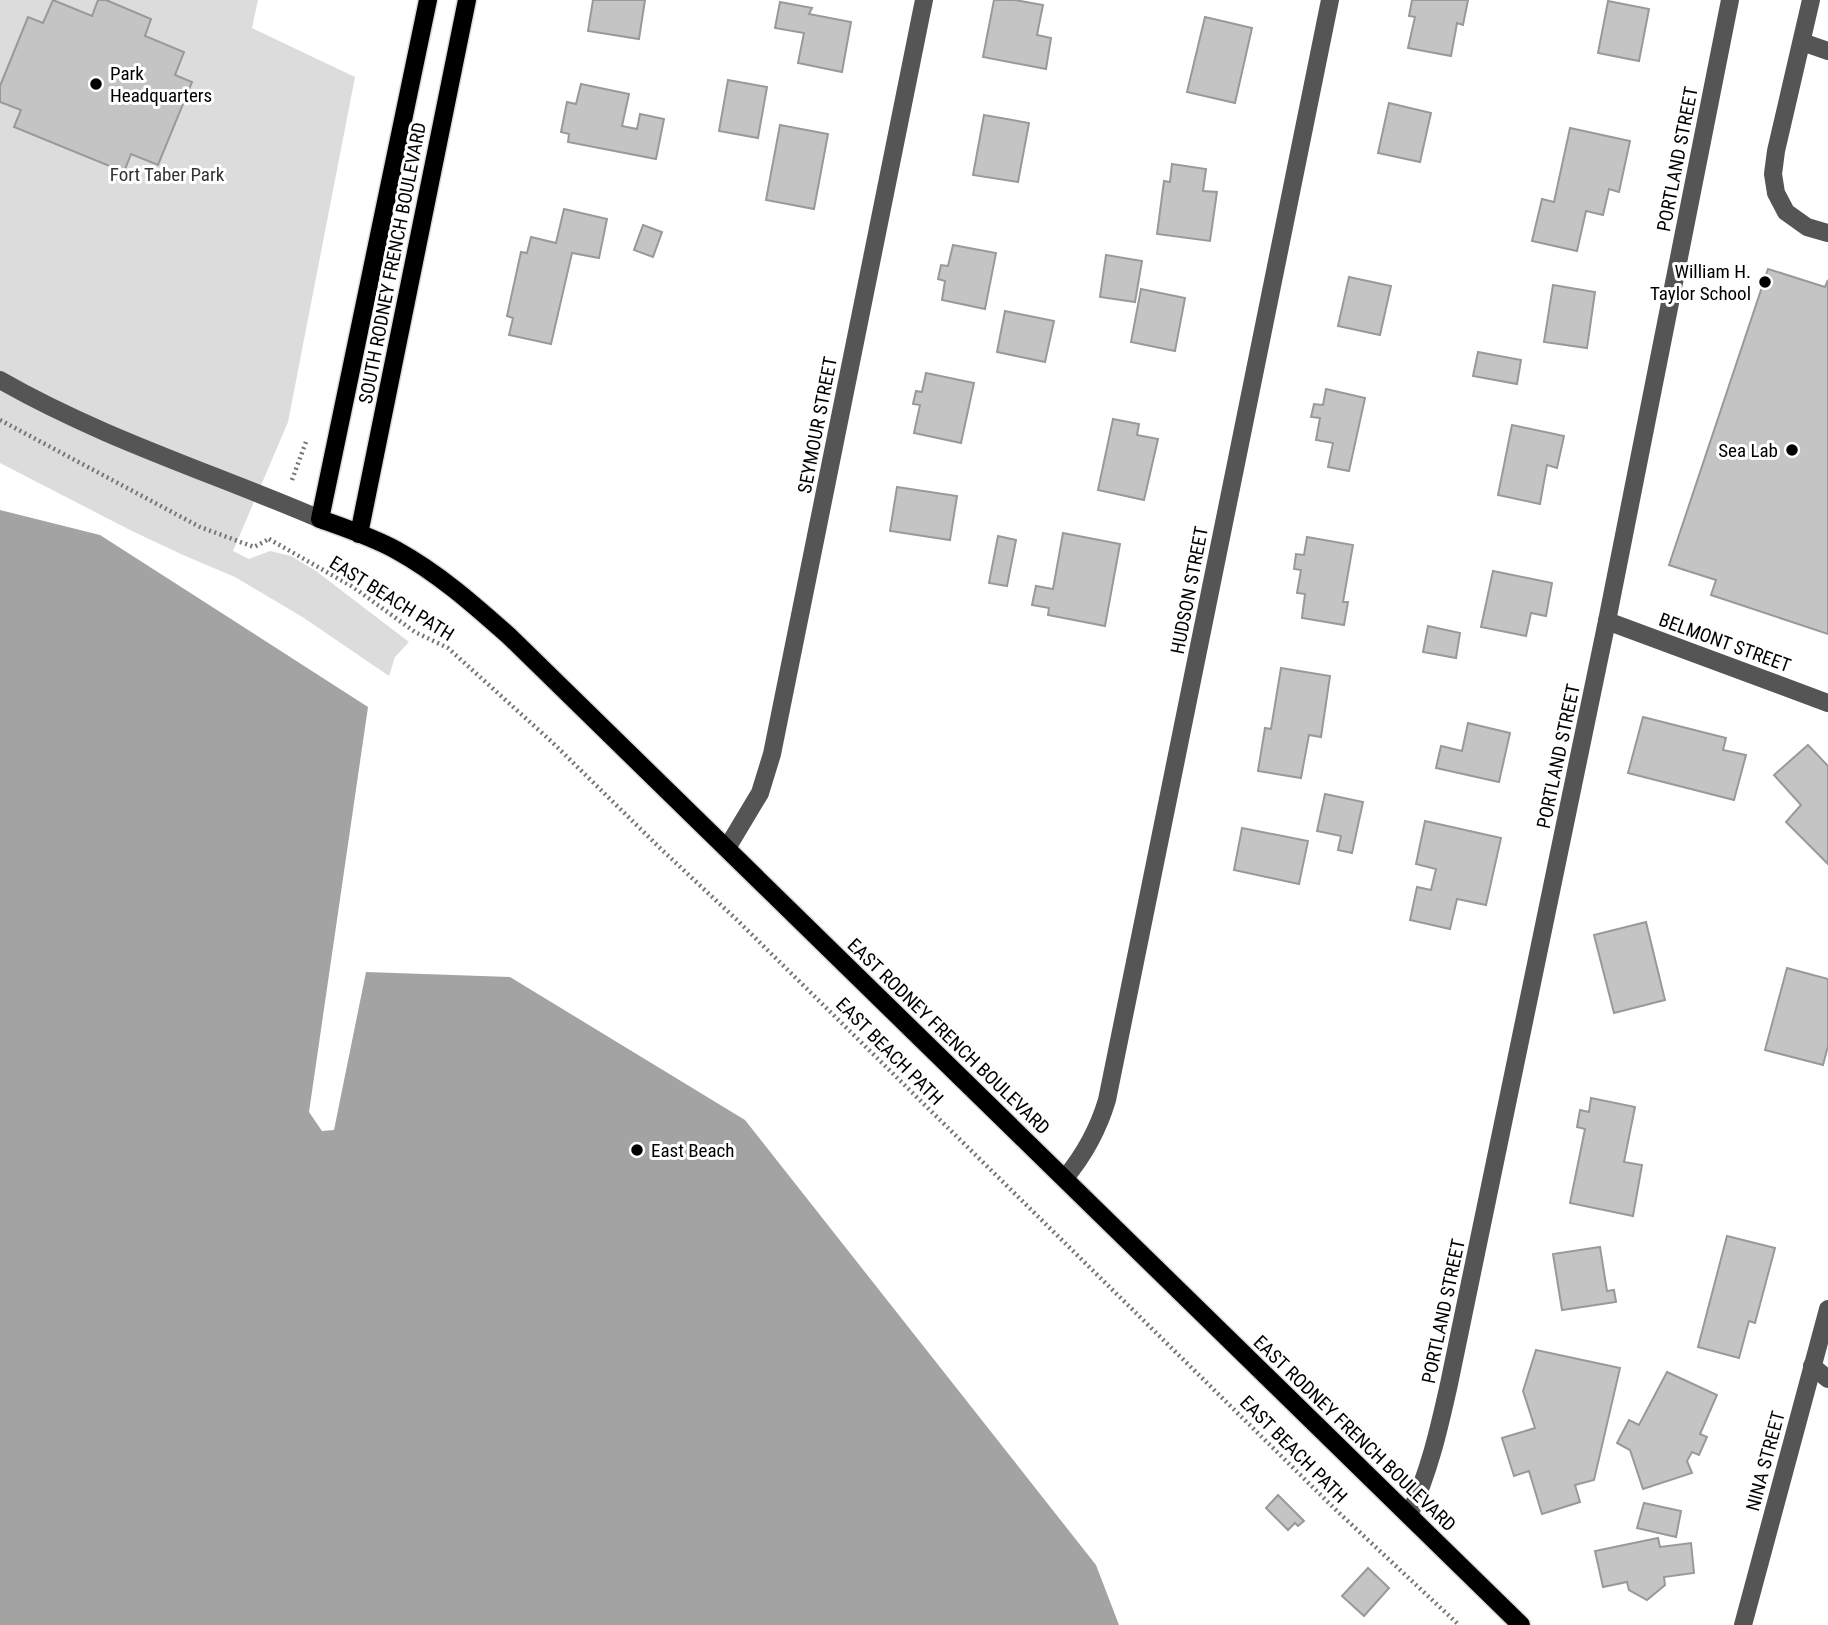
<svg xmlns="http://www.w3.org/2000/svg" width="1828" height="1625" font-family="'Roboto Condensed',sans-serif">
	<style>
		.green { fill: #dcdcdc }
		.water { fill: #a3a3a3 }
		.building { fill: #c4c4c4; stroke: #999; stroke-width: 2 }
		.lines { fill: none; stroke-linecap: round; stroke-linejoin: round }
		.major-casing { stroke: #dbdbdb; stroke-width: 21 }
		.path { stroke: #777; stroke-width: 4.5; stroke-dasharray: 2 3.5; stroke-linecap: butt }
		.minor { stroke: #555; stroke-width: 18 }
		.major { stroke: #000; stroke-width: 18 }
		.poi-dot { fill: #000; stroke: #fff; stroke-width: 2.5 }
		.labels { text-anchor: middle; stroke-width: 6; stroke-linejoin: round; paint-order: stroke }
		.poi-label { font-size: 19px; fill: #000; stroke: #fff; text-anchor: start }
		.street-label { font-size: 19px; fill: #000; stroke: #fff }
		.park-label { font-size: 19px; fill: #333; stroke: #fff }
	</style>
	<rect width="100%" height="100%" fill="#fff"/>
	<!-- green -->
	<path class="green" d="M 0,0 L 258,0 L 252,28 L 355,77 L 288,422 L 233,551 L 249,559 L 270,551 L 291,556 L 316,571 L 409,642 L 395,657 L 389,676 L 304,618 L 235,577 L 183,555 L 130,530 L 0,463 Z"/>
	<!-- water -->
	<path class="water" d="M 0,510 L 100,535 L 368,707 L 309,1112 L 322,1131 L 334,1130 L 366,972 L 510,977 L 745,1120 L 1096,1565 L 1119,1625 L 0,1625 Z"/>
	<!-- building -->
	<g class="building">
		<path d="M 53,0 L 92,16 L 98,0 L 106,0 L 151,19 L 145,36 L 184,52 L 175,75 L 192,82 L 190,87 L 158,165 L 131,154 L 124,172 L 14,127 L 21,110 L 0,102 L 0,86 L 28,17 L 43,23 Z"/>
		<path d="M 593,0 L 645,0 L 639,39 L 588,31 Z"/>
		<path d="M 994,0 L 1015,0 L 1043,5 L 1037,35 L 1051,38 L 1046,69 L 983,57 Z"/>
		<path d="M 1412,0 L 1468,0 L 1463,25 L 1457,23 L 1451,56 L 1408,48 L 1415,17 L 1409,16 Z"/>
		<path d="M 1608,1 L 1649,9 L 1639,61 L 1598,53 Z"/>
		<path d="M 780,2 L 812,8 L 809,14 L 851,22 L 842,72 L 798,63 L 804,33 L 775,28 Z"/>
		<path d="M 1205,17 L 1252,28 L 1235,103 L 1187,92 Z"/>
		<path d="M 728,80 L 767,87 L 758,138 L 719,131 Z"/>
		<path d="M 581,84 L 629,94 L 622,126 L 637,129 L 640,114 L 664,119 L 656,159 L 568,142 L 569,134 L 561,132 L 567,102 L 576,104 Z"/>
		<path d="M 1389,103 L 1431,113 L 1420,162 L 1378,153 Z"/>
		<path d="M 984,115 L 1029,123 L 1018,182 L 973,175 Z"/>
		<path d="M 780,125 L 828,134 L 814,209 L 766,200 Z"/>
		<path d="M 1570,128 L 1630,141 L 1619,192 L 1609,189 L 1603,215 L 1586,211 L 1577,251 L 1532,241 L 1542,199 L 1554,202 Z"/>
		<path d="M 1172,164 L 1206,169 L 1203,191 L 1217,192 L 1210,241 L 1157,234 L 1164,181 L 1170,182 Z"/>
		<path d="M 564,209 L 607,219 L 599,258 L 572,253 L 551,344 L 509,335 L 513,318 L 507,316 L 521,252 L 527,253 L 531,237 L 556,243 Z"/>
		<path d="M 643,225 L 662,232 L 653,257 L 634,250 Z"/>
		<path d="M 953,245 L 996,253 L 985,309 L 942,300 L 945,281 L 938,279 L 941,265 L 948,266 Z"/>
		<path d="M 1106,255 L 1142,261 L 1135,302 L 1100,297 Z"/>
		<path d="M 1768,269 L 1825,287 L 1828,280 L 1828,634 L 1711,595 L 1716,580 L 1669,565 Z"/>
		<path d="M 1349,277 L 1391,286 L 1380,335 L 1338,326 Z"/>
		<path d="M 1553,285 L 1595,292 L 1587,348 L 1544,342 Z"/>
		<path d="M 1141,289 L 1185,298 L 1175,351 L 1131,342 Z"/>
		<path d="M 1005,311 L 1054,321 L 1045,362 L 997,352 Z"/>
		<path d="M 1478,352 L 1521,360 L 1517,384 L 1473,376 Z"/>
		<path d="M 926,373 L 974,383 L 961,443 L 914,433 L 920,405 L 913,404 L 916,391 L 922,392 Z"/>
		<path d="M 1326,389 L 1365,398 L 1349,471 L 1328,467 L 1333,443 L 1316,440 L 1320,418 L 1311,417 L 1314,404 L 1323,405 Z"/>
		<path d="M 1113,419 L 1139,424 L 1137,435 L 1158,439 L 1144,500 L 1098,490 Z"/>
		<path d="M 1512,425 L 1564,436 L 1557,468 L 1547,465 L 1540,504 L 1498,495 Z"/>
		<path d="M 897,487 L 957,496 L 950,540 L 890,531 Z"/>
		<path d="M 1063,533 L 1120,544 L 1105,626 L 1048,615 L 1049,608 L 1032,605 L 1036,586 L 1053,589 Z"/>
		<path d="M 998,536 L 1016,540 L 1007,586 L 989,583 Z"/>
		<path d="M 1307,537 L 1353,545 L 1343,602 L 1348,602 L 1344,625 L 1302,618 L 1305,594 L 1297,593 L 1301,570 L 1294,569 L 1296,554 L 1304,555 Z"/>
		<path d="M 1493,571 L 1552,583 L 1546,616 L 1531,613 L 1526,636 L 1481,627 Z"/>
		<path d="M 1428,626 L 1460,633 L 1456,658 L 1423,652 Z"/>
		<path d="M 1281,668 L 1330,676 L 1321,737 L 1309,735 L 1301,778 L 1258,771 L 1265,728 L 1271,729 Z"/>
		<path d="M 1643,717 L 1726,738 L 1723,750 L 1746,755 L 1734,800 L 1628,773 Z"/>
		<path d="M 1468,723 L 1510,733 L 1499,782 L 1436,768 L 1441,746 L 1462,751 Z"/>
		<path d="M 1808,745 L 1828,766 L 1828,864 L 1786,822 L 1801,805 L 1774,775 Z"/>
		<path d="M 1325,794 L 1363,802 L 1352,853 L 1338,850 L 1341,836 L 1317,831 Z"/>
		<path d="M 1425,821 L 1501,838 L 1486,905 L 1457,899 L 1450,929 L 1410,920 L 1417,887 L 1431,890 L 1436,869 L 1416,864 Z"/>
		<path d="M 1242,828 L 1308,841 L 1299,884 L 1234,870 Z"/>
		<path d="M 1646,922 L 1665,1000 L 1614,1013 L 1594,935 Z"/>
		<path d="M 1787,968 L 1828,979 L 1828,1046 L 1823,1065 L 1765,1050 Z"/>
		<path d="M 1591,1098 L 1635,1107 L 1624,1162 L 1642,1165 L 1633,1216 L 1570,1203 L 1585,1129 L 1577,1127 L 1580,1110 L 1589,1112 Z"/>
		<path d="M 1727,1236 L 1775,1248 L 1755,1323 L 1749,1321 L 1739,1358 L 1698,1347 Z"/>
		<path d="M 1600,1247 L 1607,1291 L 1614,1290 L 1616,1302 L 1562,1310 L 1553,1254 Z"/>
		<path d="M 1536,1350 L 1620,1368 L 1594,1480 L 1575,1485 L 1580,1502 L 1542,1514 L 1529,1471 L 1514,1476 L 1502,1438 L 1535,1428 L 1523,1391 Z"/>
		<path d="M 1667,1372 L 1717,1395 L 1700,1434 L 1707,1437 L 1699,1455 L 1692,1452 L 1687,1461 L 1692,1473 L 1643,1489 L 1630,1450 L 1617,1443 L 1629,1420 L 1639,1425 Z"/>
		<path d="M 1278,1495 L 1304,1521 L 1298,1526 L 1295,1523 L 1288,1530 L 1266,1508 Z"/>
		<path d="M 1644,1503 L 1681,1511 L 1676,1537 L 1637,1528 Z"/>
		<path d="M 1658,1538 L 1660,1547 L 1691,1543 L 1694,1573 L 1664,1577 L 1665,1585 L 1647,1600 L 1629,1590 L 1627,1582 L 1603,1587 L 1595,1551 Z"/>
		<path d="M 1368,1568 L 1389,1588 L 1364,1616 L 1342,1596 Z"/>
	</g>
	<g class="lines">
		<!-- major casing -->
		<g class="major-casing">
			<g id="major">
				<path d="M 428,0 L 320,519 C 345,528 372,537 396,550 C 438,573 473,604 509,636 L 1521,1625"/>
				<path d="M 359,534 L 467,0"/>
			</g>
		</g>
		<!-- path -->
		<g class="path">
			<path d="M 0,420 L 200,527 L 254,547 L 269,539"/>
			<path d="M 292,480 L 307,439"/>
			<path d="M 269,539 L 353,587 L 415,632 L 448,648 L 552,742 L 662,850 L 736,919 L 1337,1511 L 1459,1625"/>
		</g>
		<!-- minor -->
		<g class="minor">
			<path d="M 1811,0 L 1776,151 L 1773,174 L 1776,193 L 1786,212 L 1807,227 L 1828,233"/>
			<path d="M 1802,42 L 1828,51"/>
			<path d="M 0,380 C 101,438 213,473 320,519"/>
			<path d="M 1607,621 L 1828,703"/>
			<path d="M 727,848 L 760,793 L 772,754 L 924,0"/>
			<path d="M 1065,1178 C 1085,1154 1098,1130 1107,1100 L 1330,0"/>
			<path d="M 1812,1366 L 1828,1379"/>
			<path d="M 1409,1515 C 1429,1473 1439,1429 1449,1384 L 1607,621 L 1730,0"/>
			<path d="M 1743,1625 L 1828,1309"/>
		</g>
		<!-- major -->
		<use href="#major" class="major"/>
	</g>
	<!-- markers -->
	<g class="poi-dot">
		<circle cx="96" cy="84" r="7"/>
		<circle cx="1765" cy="282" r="7"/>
		<circle cx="1792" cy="450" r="7"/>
		<circle cx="637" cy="1150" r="7"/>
	</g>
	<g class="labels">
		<!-- poi labels -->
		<g class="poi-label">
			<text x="110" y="80">Park<tspan x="110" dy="22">Headquarters</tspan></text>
			<text x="1751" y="278" text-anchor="end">William H.<tspan x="1751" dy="22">Taylor School</tspan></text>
			<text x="1778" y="457" text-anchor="end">Sea Lab</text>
			<text x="651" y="1157">East Beach</text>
		</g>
		<!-- street labels -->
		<g class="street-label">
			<text transform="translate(1677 159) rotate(-79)" y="7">PORTLAND STREET</text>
			<text transform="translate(392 263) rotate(-79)" y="7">SOUTH RODNEY FRENCH BOULEVARD</text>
			<text transform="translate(817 425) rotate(-79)" y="7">SEYMOUR STREET</text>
			<text transform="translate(1189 590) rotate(-79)" y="7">HUDSON STREET</text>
			<text transform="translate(392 598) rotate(32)" y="7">EAST BEACH PATH</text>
			<text transform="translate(1725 642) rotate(20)" y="7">BELMONT STREET</text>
			<text transform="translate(1558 756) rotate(-78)" y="7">PORTLAND STREET</text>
			<text transform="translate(949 1036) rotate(44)" y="7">EAST RODNEY FRENCH BOULEVARD</text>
			<text transform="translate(890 1051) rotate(45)" y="7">EAST BEACH PATH</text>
			<text transform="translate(1443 1311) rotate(-78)" y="7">PORTLAND STREET</text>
			<text transform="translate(1355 1433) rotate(44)" y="7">EAST RODNEY FRENCH BOULEVARD</text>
			<text transform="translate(1294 1449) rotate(45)" y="7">EAST BEACH PATH</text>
			<text transform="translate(1765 1461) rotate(-75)" y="7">NINA STREET</text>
		</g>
		<!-- park labels -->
		<g class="park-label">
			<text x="167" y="181">Fort Taber Park</text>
		</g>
	</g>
</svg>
